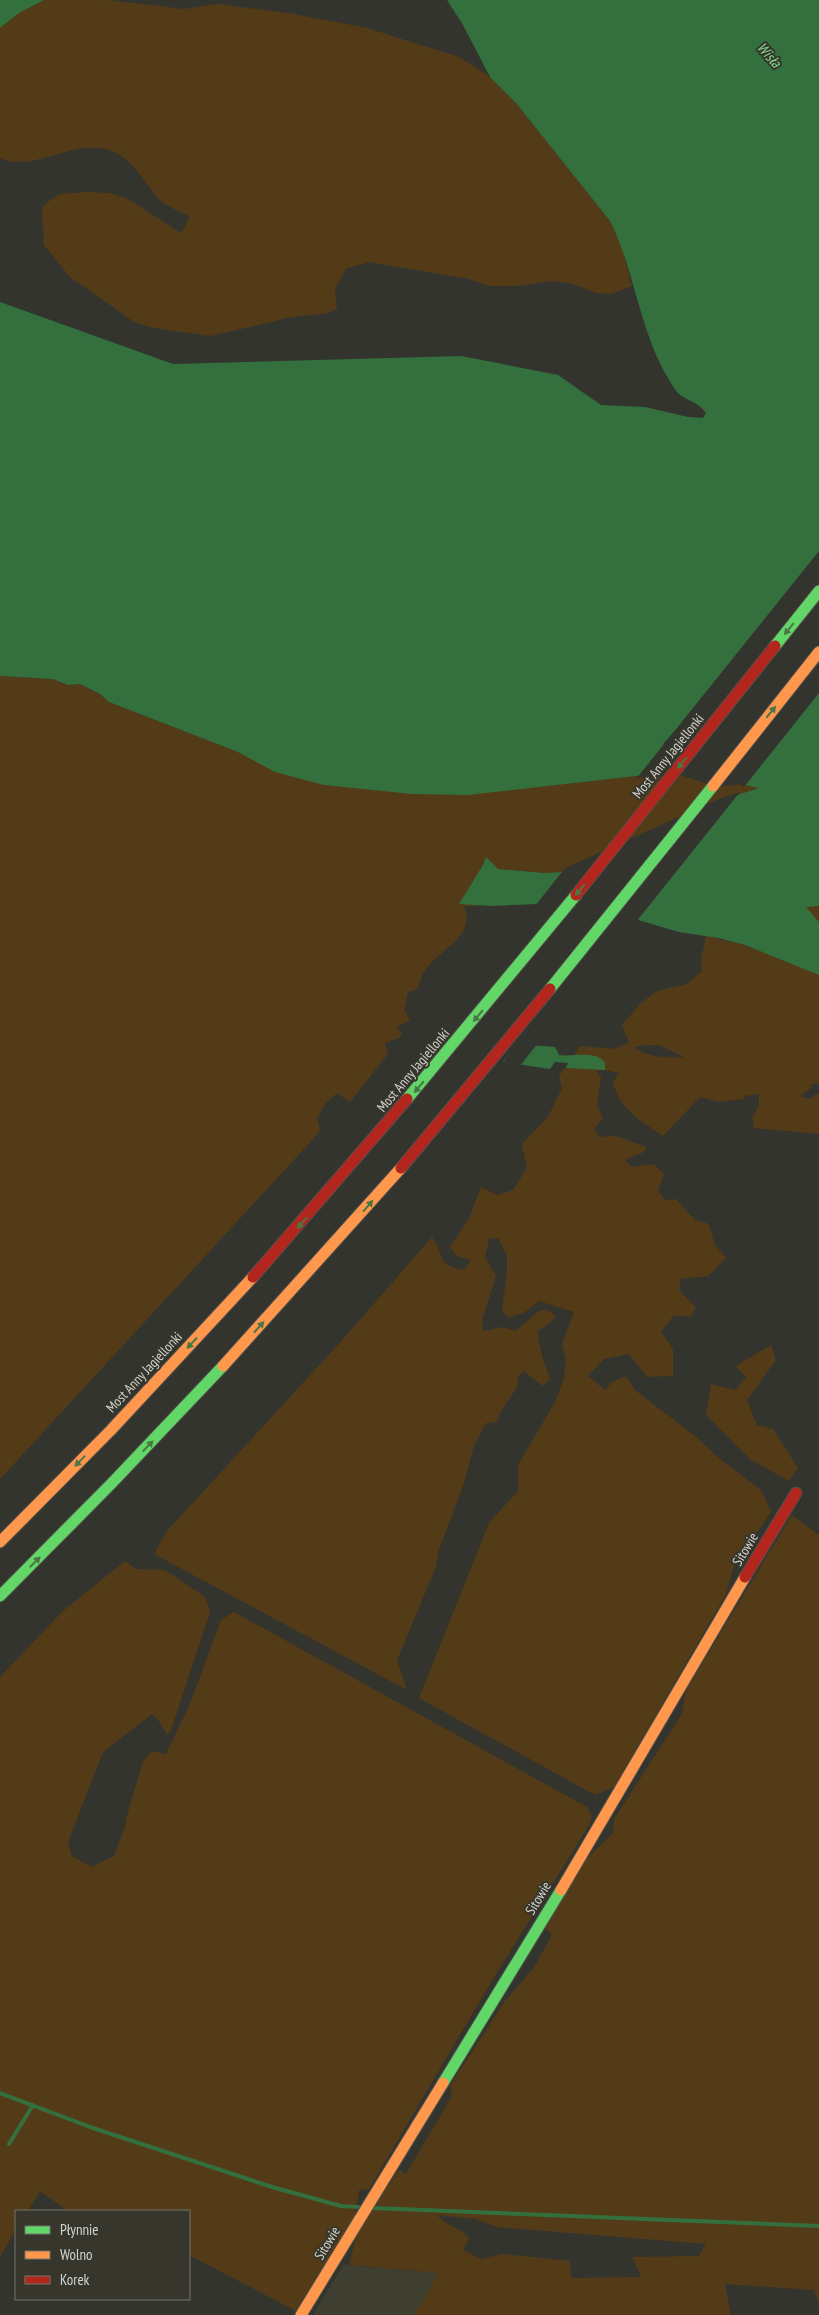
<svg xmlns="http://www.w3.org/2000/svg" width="819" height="2315" font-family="'PT Sans Narrow',sans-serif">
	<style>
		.built { fill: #3e3f30 }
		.green { fill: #543b18; fill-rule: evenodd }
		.water { fill: #33703e }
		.pier { fill: #34342e }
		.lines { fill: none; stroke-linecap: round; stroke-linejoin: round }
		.stream { stroke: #33703e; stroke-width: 4 }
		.fast-casing { stroke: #50504b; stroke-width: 13 }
		.slow-casing { stroke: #50504b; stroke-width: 13 }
		.jam-casing { stroke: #50504b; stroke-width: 13 }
		.fast { stroke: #63d668; stroke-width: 11 }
		.slow { stroke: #ff974d; stroke-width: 11 }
		.jam { stroke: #b3261e; stroke-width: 11 }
		.oneway { fill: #487644 }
		.labels { text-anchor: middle; stroke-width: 4; stroke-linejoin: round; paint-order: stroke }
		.street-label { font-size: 14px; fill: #d4d4ce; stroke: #36362c }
		.water-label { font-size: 15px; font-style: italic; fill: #80db8f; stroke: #36362c }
	</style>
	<rect width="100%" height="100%" fill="#34342e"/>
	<!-- built -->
	<path class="built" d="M 343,2265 L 440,2273 L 414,2315 L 313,2315 Z"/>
	<!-- green -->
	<g class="green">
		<path d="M 44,0 L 107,0 L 184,9 L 217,4 L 288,13 L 367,28 L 459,57 L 490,77 L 516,103 L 610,221 L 620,241 L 632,286 L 611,294 L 596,293 L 573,284 L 554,281 L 516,286 L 489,286 L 469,279 L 369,262 L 346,269 L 335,289 L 337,309 L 328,313 L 292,317 L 211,336 L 154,328 L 134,322 L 70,277 L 44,245 L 42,210 L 45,204 L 59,194 L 87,192 L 109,193 L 128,199 L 181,233 L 190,217 C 181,212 168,207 160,200 C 144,183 132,157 109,150 C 75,138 34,173 0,158 L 0,28 L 19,13 Z"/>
		<path d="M 0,676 L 53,679 L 68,685 L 79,684 L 100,694 L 109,702 L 238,752 L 304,767 L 671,772 L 716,787 L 744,784 L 819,798 L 561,872 L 545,873 L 498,869 L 478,906 L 464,906 C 477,938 438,949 424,972 C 421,978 419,985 416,990 L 408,992 L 404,1010 L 410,1020 L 397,1027 L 402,1034 L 399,1038 L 385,1043 L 388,1054 L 350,1102 L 337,1093 L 326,1103 L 317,1118 L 320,1131 L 314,1138 L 0,1479 Z"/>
		<path d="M 819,905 L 819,1083 L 811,1085 L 811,1088 L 800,1096 L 809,1099 L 819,1093 L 819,1134 L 754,1128 L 752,1117 L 759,1106 L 759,1094 L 744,1096 L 744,1099 L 719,1102 L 700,1097 L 663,1136 C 640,1120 620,1110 613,1082 L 619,1073 L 605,1070 L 596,1071 L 601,1077 L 597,1105 L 603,1118 L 594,1129 L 599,1137 L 616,1136 L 646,1147 L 644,1152 L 625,1160 L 632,1167 L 654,1164 L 664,1174 L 658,1190 L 665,1200 L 676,1199 L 695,1220 L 709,1224 L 715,1245 L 726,1258 L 708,1276 L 681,1279 L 679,1290 L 696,1308 L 690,1317 L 674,1315 L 661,1332 L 673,1349 L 673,1376 L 647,1377 L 629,1354 L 604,1359 L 588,1376 L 605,1390 L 612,1382 L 626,1376 L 635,1390 L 695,1436 L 720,1459 L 762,1491 L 771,1512 L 734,1566 L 726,1594 L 614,1787 L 595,1795 L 419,1698 L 489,1523 L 518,1491 L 518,1465 L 555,1402 L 564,1378 L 566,1360 L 562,1344 L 574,1312 L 539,1301 L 525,1312 L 508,1318 L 502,1309 L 507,1274 L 507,1256 L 498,1238 L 489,1239 L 485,1257 L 496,1276 L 482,1320 L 483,1331 L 503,1327 L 515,1331 L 539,1311 L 547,1310 L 556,1316 L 550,1323 L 537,1331 L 542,1356 L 550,1379 L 543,1386 L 524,1371 L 518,1377 C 519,1393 500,1406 497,1422 L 486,1423 L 474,1446 L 464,1483 L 439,1550 L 436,1567 L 397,1660 L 407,1690 L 154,1554 L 167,1531 L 345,1337 L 432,1237 C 446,1256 436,1266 464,1270 L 471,1260 L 457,1256 L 450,1247 L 469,1219 L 481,1187 L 497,1195 L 513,1190 L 527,1168 L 522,1144 L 548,1117 L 562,1088 L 559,1076 L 580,1046 L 615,1049 L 629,1042 L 622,1025 L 641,1003 L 657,991 L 687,984 L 702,971 L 701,959 L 706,936 L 745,945 L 797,966 L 763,915 ZM 646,1045 L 659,1045 L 684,1057 C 668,1058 647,1058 634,1047 Z"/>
		<path d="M 771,1345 L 776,1360 L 747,1400 L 757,1425 L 773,1429 L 798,1468 L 789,1481 L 751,1460 L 706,1415 L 711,1384 L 735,1390 L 746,1377 L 736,1366 Z"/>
		<path d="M 792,1515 L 819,1535 L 819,2304 L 814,2290 L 725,2284 L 731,2315 L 414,2315 L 439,2273 L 349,2265 L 358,2229 L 399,2170 L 406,2174 L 452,2096 L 450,2086 L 505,2001 L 533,1969 L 552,1935 L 543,1925 L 588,1857 L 613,1833 L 614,1819 L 682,1714 L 686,1690 ZM 437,2215 L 476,2219 L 497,2227 L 706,2244 L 699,2256 L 632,2257 L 641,2277 L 571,2278 L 570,2261 L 502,2254 L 481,2259 L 463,2250 L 469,2238 C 459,2227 446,2226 437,2215 Z"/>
		<path d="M 125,1561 L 136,1569 L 165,1570 L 205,1597 L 210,1612 L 171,1730 L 167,1735 L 159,1721 L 152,1714 L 103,1752 L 68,1842 L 72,1856 L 91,1867 L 114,1856 L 125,1827 L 126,1819 L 143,1761 L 152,1751 L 166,1754 L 189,1706 L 221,1620 L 234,1612 L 587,1807 L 592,1816 L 590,1824 L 496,1974 L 369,2189 L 359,2190 L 355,2215 L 296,2311 L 189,2255 L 189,2211 L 68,2211 L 40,2191 L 28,2211 L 16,2211 L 16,2229 L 0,2257 L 0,1677 L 63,1611 Z"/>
	</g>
	<!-- water -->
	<g class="water">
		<path d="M 0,0 L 44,0 L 19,13 L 0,28 Z"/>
		<path d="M 447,0 L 819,0 L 819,906 L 806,907 L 819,922 L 819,975 L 745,945 L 718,938 L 679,932 L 638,920 L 537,904 L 493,906 L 459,904 L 483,865 L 486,857 L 498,869 L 545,873 L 561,872 L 722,800 L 759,788 L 745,785 L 673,733 L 663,744 L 671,772 L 468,795 L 412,794 L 324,785 L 275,772 L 238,752 L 109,702 L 100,694 L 80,684 L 68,685 L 53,679 L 0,676 L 0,302 L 173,364 L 461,356 L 558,375 L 601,405 L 645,407 L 688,417 L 703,418 L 706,413 C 698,402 692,403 682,396 C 676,393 671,383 668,378 C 639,329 635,271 610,221 L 516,103 L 490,77 L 463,25 Z"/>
		<path d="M 516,1044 L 555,1047 L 559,1055 C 574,1057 596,1050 605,1063 L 605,1070 L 566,1068 L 568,1063 L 555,1062 L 550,1069 L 503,1062 Z"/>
	</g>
	<!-- pier -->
	<g class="pier">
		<path d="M 819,551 L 819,693 L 744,787 L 673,737 L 666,745 L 673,772 L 671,775 L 636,779 Z"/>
		<path d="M 740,792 L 636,922 L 535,906 L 565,868 L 721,798 Z"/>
		<path d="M 516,1042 L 538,1043 L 519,1067 L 502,1065 Z"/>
	</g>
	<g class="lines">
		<!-- stream -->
		<g class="stream">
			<path d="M 0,2093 L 93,2128 L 272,2187 L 341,2206 L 359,2207"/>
			<path d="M 9,2144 L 33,2105"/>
			<path d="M 374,2208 L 819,2226"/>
		</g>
		<!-- fast casing -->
		<g class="fast-casing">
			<g id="fast">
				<path d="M 775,646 L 819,591"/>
				<path d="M 550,989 L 713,786"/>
				<path d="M 407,1099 L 576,895"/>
				<path d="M 0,1596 L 111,1484 L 223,1366"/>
				<path d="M 443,2083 L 561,1890"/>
			</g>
		</g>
		<!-- slow casing -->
		<g class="slow-casing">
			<g id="slow">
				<path d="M 713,786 L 819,652"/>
				<path d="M 223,1366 L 401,1168"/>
				<path d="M 0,1542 L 111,1430 L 253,1277"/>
				<path d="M 561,1890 L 745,1577"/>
				<path d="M 301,2315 L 443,2083"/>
			</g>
		</g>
		<!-- jam casing -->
		<g class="jam-casing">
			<g id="jam">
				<path d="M 576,895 L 775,646"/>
				<path d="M 401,1168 L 550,989"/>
				<path d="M 253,1277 L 407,1099"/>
				<path d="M 745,1577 L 796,1493"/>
			</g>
		</g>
		<!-- fast -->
		<use href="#fast" class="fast"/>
		<!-- slow -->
		<use href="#slow" class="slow"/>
		<!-- jam -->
		<use href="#jam" class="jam"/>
	</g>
	<!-- one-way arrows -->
	<defs><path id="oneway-solid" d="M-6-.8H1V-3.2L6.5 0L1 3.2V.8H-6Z" transform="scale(1.25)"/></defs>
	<g class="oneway">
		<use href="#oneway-solid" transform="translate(789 629) rotate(129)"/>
		<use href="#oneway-solid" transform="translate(771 712) rotate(-51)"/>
		<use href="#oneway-solid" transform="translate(682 763) rotate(129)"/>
		<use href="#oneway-solid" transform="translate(580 890) rotate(129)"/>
		<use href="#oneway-solid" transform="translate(478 1016) rotate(130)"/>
		<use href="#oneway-solid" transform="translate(419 1087) rotate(130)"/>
		<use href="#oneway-solid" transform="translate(368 1206) rotate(-49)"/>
		<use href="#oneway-solid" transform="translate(302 1223) rotate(131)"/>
		<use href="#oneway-solid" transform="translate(259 1327) rotate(-48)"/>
		<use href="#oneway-solid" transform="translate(192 1343) rotate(133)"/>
		<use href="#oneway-solid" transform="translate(148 1446) rotate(-46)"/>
		<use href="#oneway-solid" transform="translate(80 1461) rotate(134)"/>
		<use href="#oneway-solid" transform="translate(35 1562) rotate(-45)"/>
	</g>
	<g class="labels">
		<!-- street labels -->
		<g class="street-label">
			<text transform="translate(668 756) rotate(-51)" y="5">Most Anny Jagiellonki</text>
			<text transform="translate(413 1070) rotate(-50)" y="5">Most Anny Jagiellonki</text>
			<text transform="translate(144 1372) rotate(-47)" y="5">Most Anny Jagiellonki</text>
			<text transform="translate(745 1549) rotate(-59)" y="5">Sitowie</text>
			<text transform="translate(538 1898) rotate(-59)" y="5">Sitowie</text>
			<text transform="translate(327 2243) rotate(-59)" y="5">Sitowie</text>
		</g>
		<!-- water labels -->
		<g class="water-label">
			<text transform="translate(769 55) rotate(48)" y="5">Wisła</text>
		</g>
	</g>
	<!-- legend -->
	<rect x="15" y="2210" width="175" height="90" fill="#36362c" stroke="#75756d"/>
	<rect x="25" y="2226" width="25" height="8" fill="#63d668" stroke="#75756d"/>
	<text x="60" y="2235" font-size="15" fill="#d4d4ce">Płynnie</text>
	<rect x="25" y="2251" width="25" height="8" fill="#ff974d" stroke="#75756d"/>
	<text x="60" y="2260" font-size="15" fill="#d4d4ce">Wolno</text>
	<rect x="25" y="2276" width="25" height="8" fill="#b3261e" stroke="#75756d"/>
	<text x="60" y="2285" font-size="15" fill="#d4d4ce">Korek</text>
</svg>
